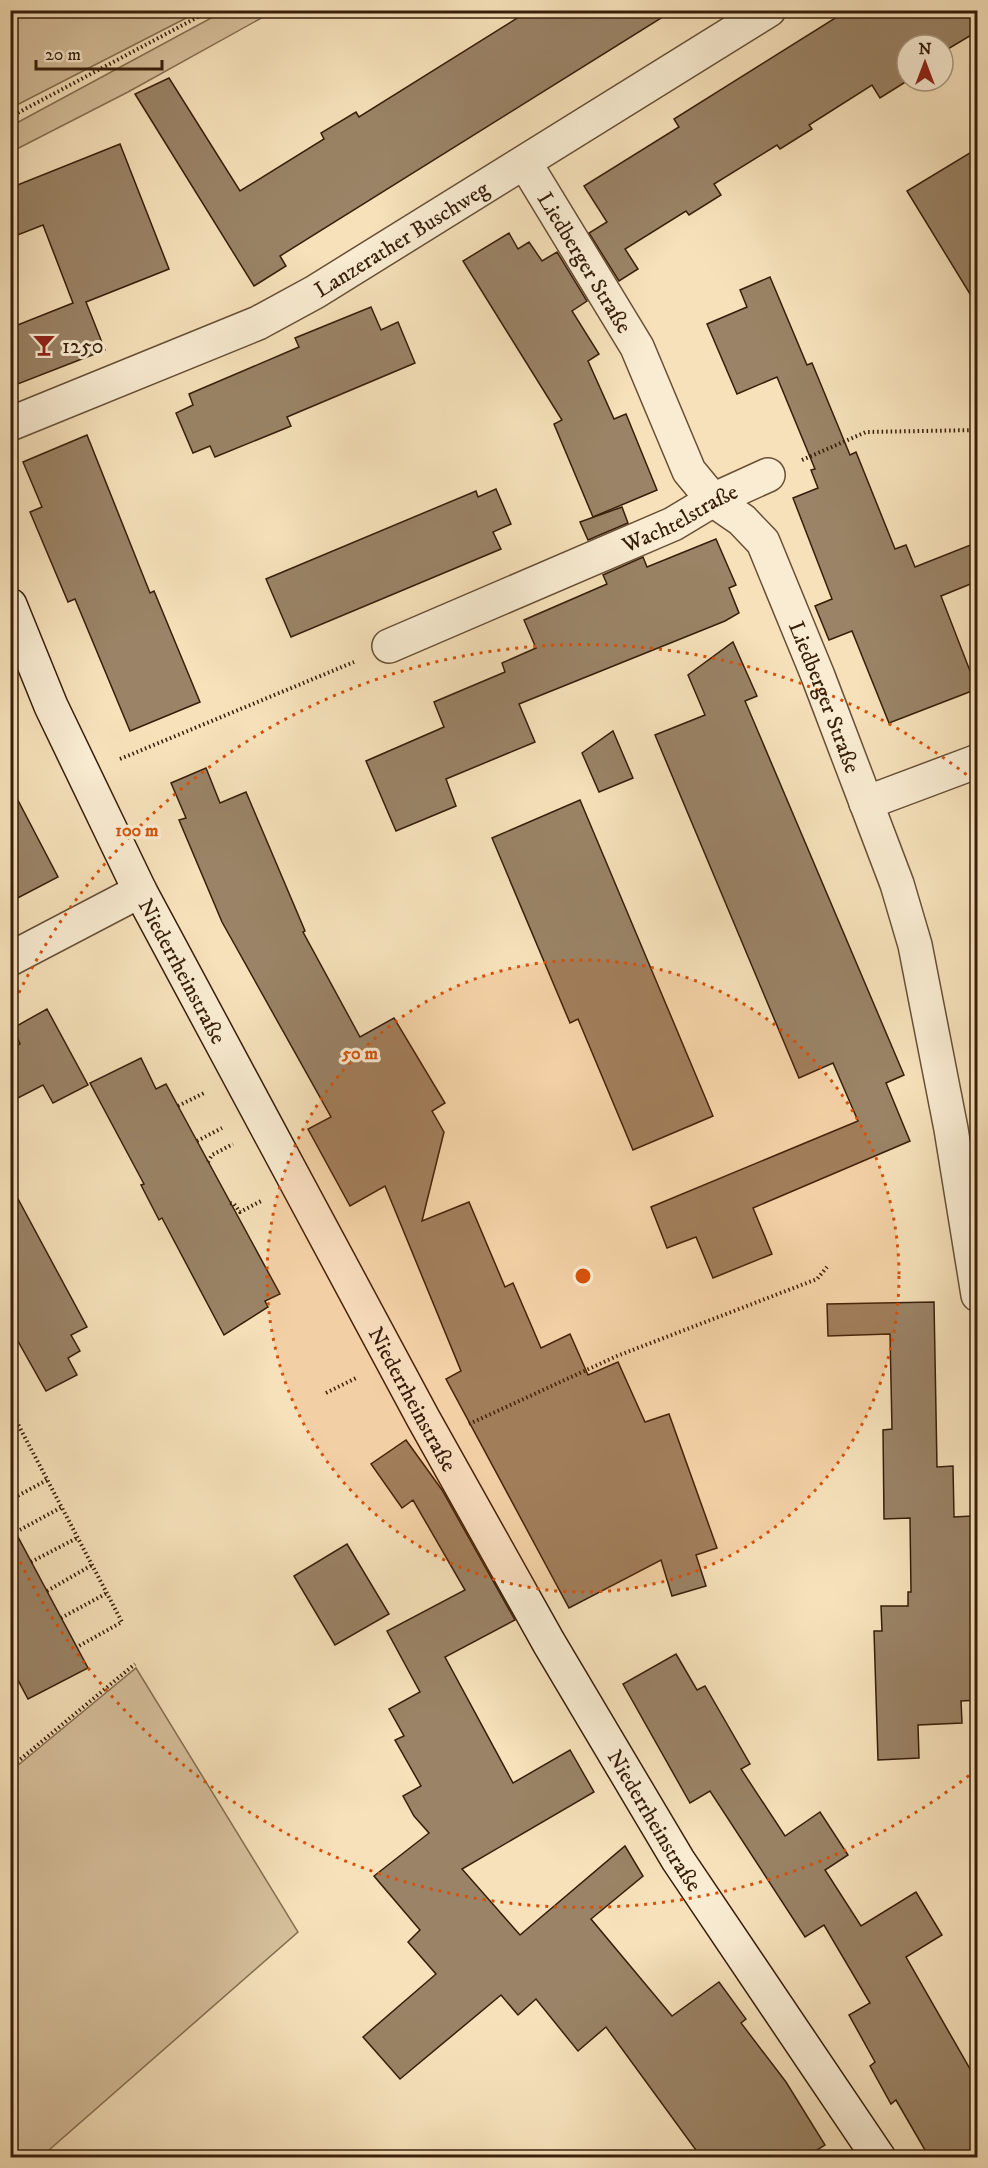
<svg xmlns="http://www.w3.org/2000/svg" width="988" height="2168" font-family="'IM FELL DW Pica',serif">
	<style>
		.green { fill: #d6c09c; stroke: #866f53; stroke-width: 1.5 }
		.building { fill: #9a8366; stroke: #371e0a; stroke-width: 1.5 }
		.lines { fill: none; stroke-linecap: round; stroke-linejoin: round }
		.street-casing { stroke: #674f36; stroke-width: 36 }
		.secondary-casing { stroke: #371e0a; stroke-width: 36 }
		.path { stroke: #371e0a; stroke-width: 4; stroke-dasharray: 1.5 3; stroke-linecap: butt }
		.street { stroke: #f9ecd2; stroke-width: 33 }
		.secondary { stroke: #f9ecd2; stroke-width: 33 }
		.ring { fill: none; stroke: #d6530c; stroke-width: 3; stroke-dasharray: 3 6 }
		.labels { text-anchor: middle; stroke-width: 6; stroke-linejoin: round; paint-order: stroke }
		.street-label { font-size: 22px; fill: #371e0a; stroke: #f9ecd2 }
		.poi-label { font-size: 22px; fill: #371e0a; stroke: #f9ecd2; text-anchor: start }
		.centre { fill: #d6530c; stroke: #f9ecd2; stroke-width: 3 }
		.ring-label { font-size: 18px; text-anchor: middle; font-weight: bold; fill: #d6530c; stroke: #f9ecd2; stroke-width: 6; stroke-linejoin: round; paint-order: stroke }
	</style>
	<rect width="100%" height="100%" fill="#f6e1ba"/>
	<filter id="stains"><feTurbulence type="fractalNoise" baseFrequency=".00333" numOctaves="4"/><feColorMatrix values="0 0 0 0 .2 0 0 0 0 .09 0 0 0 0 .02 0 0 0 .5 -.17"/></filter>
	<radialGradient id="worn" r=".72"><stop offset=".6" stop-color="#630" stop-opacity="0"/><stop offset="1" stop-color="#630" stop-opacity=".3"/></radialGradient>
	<!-- green -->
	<g class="green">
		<path d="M 11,10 L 200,10 L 200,11 L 11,108 Z"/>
		<path d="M 224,11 L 274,11 L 128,92 L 11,152 L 11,126 Z"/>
		<path d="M 136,1668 L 298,1932 L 41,2157 L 11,2157 L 11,1771 Z"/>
	</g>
	<!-- building -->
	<g class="building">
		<path d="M 530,10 L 674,10 L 280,256 L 286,266 L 254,286 L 135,94 L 169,78 L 240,191 L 324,139 L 321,133 L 356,112 L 359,117 Z"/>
		<path d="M 848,10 L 978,10 L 978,31 L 943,52 L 943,45 L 907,45 L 907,81 L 880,98 L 872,85 L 809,125 L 812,129 L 780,149 L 777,145 L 714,184 L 721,195 L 689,215 L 686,211 L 625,249 L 638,269 L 619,281 L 589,233 L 607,222 L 584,186 L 679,127 L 674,119 Z"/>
		<path d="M 120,144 L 169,269 L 86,302 L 105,350 L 10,387 L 10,328 L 73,303 L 43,225 L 10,238 L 10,188 Z"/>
		<path d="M 978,148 L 978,307 L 907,191 Z"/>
		<path d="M 509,233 L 518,249 L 529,242 L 542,261 L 557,252 L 587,301 L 572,311 L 599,354 L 588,361 L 614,419 L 626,414 L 657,490 L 593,517 L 554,424 L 562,420 L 463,261 Z"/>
		<path d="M 770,277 L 807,365 L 812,363 L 850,455 L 856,452 L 895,549 L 906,545 L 915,567 L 978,542 L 978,581 L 941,596 L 977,689 L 889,723 L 852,631 L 829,640 L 815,606 L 832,599 L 793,498 L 818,488 L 811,470 L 815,469 L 777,377 L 737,394 L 707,324 L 747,307 L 740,290 Z"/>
		<path d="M 371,307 L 381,330 L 398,322 L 415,363 L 287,417 L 291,426 L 215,457 L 210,446 L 193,453 L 176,413 L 193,405 L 189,394 L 299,347 L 295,338 Z"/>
		<path d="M 87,435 L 150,593 L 154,591 L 200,702 L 130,731 L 75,599 L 68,602 L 30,512 L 42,507 L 23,462 Z"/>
		<path d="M 496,489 L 511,524 L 493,532 L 501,549 L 291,637 L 266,579 L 476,491 L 478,497 Z"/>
		<path d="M 622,507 L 628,523 L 588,540 L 580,522 Z"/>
		<path d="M 716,539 L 736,585 L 729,588 L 739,613 L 725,621 L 519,704 L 535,742 L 446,779 L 456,806 L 396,831 L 366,761 L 444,727 L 434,702 L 505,672 L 502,663 L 536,648 L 524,620 L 607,584 L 603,575 L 643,557 L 647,567 Z"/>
		<path d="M 733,642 L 757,696 L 745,701 L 904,1075 L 886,1083 L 910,1141 L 753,1208 L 772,1254 L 713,1278 L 696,1237 L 667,1248 L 651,1207 L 858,1121 L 833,1063 L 799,1078 L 655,735 L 705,715 L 688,675 Z"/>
		<path d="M 613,731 L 633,778 L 599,792 L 582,753 Z"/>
		<path d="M 206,768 L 220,803 L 246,792 L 305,931 L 303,932 L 360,1037 L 394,1018 L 445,1103 L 432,1111 L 444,1132 L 422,1221 L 469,1202 L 505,1287 L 513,1283 L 541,1348 L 570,1334 L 588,1375 L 618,1362 L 645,1422 L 669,1414 L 717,1548 L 696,1555 L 706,1586 L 672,1596 L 661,1560 L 569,1608 L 446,1379 L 461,1371 L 385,1186 L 350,1206 L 308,1129 L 331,1117 L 222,922 L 179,820 L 186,818 L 171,783 Z"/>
		<path d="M 10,785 L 58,877 L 10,902 Z"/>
		<path d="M 580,800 L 713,1116 L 633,1150 L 578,1019 L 570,1023 L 492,838 Z"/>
		<path d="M 47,1009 L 88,1085 L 53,1103 L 43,1085 L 10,1102 L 10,1049 L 20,1044 L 13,1028 Z"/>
		<path d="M 141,1058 L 156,1089 L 166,1084 L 280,1294 L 265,1301 L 268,1307 L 224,1335 L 162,1218 L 159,1220 L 141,1185 L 144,1184 L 90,1083 Z"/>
		<path d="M 10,1184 L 87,1327 L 71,1335 L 80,1351 L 68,1358 L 77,1375 L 46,1391 L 10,1327 Z"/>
		<path d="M 934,1302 L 937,1467 L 953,1466 L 954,1517 L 972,1516 L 974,1589 L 978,1589 L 978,1700 L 961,1701 L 962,1723 L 918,1725 L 919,1758 L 878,1760 L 874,1631 L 882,1631 L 881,1606 L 908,1606 L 908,1592 L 911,1592 L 910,1518 L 884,1519 L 883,1430 L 892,1429 L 890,1334 L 828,1336 L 827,1304 Z"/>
		<path d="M 406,1440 L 442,1490 L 515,1620 L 445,1657 L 513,1783 L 570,1750 L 594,1792 L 462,1869 L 520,1935 L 625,1846 L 643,1876 L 591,1919 L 672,2016 L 719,1982 L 746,2019 L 741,2023 L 786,2082 L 825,2145 L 806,2157 L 701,2157 L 606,2027 L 578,2051 L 536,1999 L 518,2015 L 501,1995 L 400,2079 L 363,2037 L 436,1974 L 408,1942 L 420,1930 L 374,1876 L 429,1833 L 414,1816 L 403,1796 L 421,1786 L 395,1740 L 404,1736 L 389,1709 L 420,1692 L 387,1631 L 465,1590 L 413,1500 L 402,1508 L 371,1464 Z"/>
		<path d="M 10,1522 L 88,1668 L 28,1699 L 10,1665 Z"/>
		<path d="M 347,1544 L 389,1614 L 335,1645 L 294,1576 Z"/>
		<path d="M 676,1654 L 697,1690 L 705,1686 L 750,1764 L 741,1769 L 785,1836 L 820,1812 L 848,1855 L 825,1870 L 861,1926 L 916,1892 L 942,1935 L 906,1957 L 978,2083 L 978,2157 L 929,2157 L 896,2100 L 891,2104 L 870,2066 L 875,2062 L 849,2015 L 870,2003 L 824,1925 L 805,1937 L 710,1791 L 690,1803 L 623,1684 Z"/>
	</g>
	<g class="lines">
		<!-- street casing -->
		<g class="street-casing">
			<g id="street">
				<path id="s1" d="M 525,163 L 637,347 L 689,471 L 713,500 L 742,520 L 763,542 L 818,676 L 897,884 L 915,945 L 951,1129 L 978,1295"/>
				<path id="s2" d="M 10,424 L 258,323 L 315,292 L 769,10"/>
				<path id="s3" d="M 389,646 L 673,524 L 713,500 L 768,475"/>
				<path d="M 866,803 L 978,761"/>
				<path d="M 10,959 L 140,891"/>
			</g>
		</g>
		<!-- secondary casing -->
		<g class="secondary-casing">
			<g id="secondary">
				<path id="s4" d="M 10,605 L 51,706 L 140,891 L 423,1418 L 549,1643 L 678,1860 L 879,2158"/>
			</g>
		</g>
		<!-- path -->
		<g class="path">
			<path d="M 10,117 L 211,10"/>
			<path d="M 802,460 L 866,432 L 978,430"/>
			<path d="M 120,759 L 354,662"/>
			<path d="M 178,1106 L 204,1093"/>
			<path d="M 197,1141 L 222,1128"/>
			<path d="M 208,1162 L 212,1155 L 233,1144"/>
			<path d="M 230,1203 L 234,1204 L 240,1212 L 263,1200"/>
			<path d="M 326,1393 L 358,1377"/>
			<path d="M 10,1409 L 122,1622 L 77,1647"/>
			<path d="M 469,1424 L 617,1356 L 817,1279 L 827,1267"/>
			<path d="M 10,1500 L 47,1480"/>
			<path d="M 16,1532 L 62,1507"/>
			<path d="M 31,1562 L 77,1538"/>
			<path d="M 47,1591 L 92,1565"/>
			<path d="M 61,1618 L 107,1593"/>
			<path d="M 10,1768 L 135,1664"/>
		</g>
		<!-- street -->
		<use href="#street" class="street"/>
		<!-- secondary -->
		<use href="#secondary" class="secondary"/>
	</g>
	<!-- distance rings -->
	<circle cx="583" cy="1276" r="316" fill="#d6530c" fill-opacity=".12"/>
	<g class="ring">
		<circle cx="583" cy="1276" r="316"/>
		<path d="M976 1770A631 631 0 0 1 11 1543M11 1009A631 631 0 0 1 976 782"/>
	</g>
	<!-- icons -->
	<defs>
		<g id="bar-bare" transform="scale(1.8)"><path d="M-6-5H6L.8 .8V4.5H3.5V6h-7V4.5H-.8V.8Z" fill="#8f2418" stroke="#f9ecd2" stroke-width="2.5" paint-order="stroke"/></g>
	</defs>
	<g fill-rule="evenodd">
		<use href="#bar-bare" x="44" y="345"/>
	</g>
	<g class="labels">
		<!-- street labels -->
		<g class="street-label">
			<text dy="8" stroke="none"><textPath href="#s2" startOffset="434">Lanzerather Buschweg</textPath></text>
			<text dy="8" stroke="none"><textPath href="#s1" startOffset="116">Liedberger Straße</textPath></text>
			<text dy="8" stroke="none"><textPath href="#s3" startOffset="318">Wachtelstraße</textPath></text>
			<text dy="8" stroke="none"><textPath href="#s1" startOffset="620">Liedberger Straße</textPath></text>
			<text dy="8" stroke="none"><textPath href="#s4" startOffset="405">Niederrheinstraße</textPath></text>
			<text dy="8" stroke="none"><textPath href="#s4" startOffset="891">Niederrheinstraße</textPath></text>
			<text dy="8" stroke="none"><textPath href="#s4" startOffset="1377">Niederrheinstraße</textPath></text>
		</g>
		<!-- poi labels -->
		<g class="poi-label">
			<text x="62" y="353">1250</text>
		</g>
	</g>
	<circle cx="583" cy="1276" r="9" class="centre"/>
	<g class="ring-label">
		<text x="137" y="836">100 m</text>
		<text x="360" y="1059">50 m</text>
	</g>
	<!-- margin -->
	<rect width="988" height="2168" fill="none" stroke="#f6e1ba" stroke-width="36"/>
	<rect x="12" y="12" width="964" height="2144" fill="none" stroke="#371e0a" stroke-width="3"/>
	<rect x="18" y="18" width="952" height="2132" fill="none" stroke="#371e0a" stroke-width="1.5"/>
	<!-- north arrow -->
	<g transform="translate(925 63)"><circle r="28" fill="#f9ecd2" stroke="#ab9a82" stroke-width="1.5"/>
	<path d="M0-4.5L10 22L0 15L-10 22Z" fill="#8f2418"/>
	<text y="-9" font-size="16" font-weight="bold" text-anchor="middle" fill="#371e0a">N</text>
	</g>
	<!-- scale -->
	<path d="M36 60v9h126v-9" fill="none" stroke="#371e0a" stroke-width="3"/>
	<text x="45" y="60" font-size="18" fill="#371e0a" stroke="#f9ecd2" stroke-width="4.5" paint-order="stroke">20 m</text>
	<rect width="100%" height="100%" filter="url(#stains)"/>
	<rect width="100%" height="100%" fill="url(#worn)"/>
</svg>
